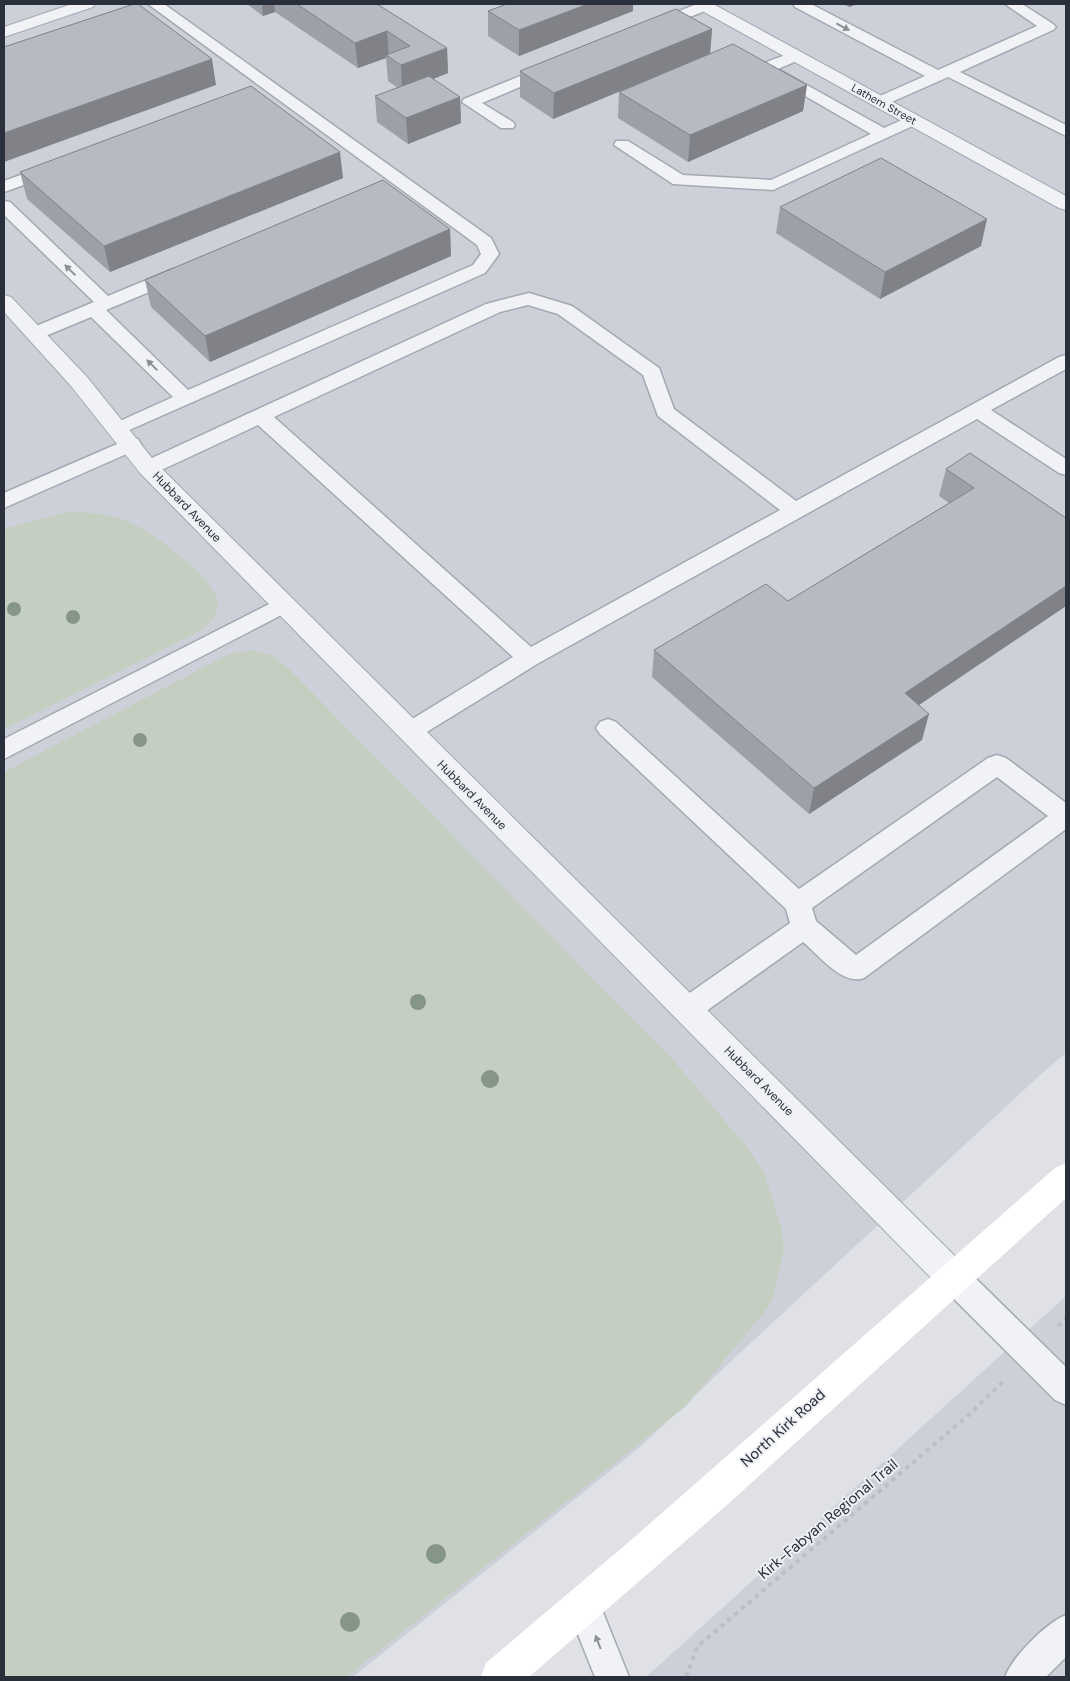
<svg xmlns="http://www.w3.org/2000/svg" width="1070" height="1681" font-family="'DM Sans',sans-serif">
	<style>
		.built { fill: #cdd0d8 }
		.green { fill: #c4cfc1 }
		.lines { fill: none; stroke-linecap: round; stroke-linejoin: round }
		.lane-casing { stroke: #a5a8b0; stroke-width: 3 }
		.street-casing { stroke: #a5a8b0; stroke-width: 2 }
		.path { stroke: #bdbfc5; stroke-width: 4; stroke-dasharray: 4.5 4.5; stroke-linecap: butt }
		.lane { fill: #f1f2f5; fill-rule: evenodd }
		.street { fill: #f1f2f5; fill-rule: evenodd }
		.secondary { fill: #fff; fill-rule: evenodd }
		.tree { fill: #859587 }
		.wall { fill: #9da0a8 }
		.shaded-wall { fill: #808288 }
		.building { fill: #b7bac3; stroke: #808288 }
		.oneway { fill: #8e9098 }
		.labels { text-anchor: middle; stroke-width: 4; stroke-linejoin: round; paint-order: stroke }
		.far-street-label { font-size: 11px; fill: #2a2f3c; stroke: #eef0f4 }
		.street-label { font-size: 12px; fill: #2a2f3c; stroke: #eef0f4 }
		.near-street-label { font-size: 15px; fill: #2a2f3c; stroke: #eef0f4 }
	</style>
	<rect width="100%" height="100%" fill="#dfe1e6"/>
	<!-- built -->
	<g class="built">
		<path d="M 4,4 L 1066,4 L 1066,1053 L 1038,1077 L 742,1351 L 640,1447 L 353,1677 L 4,1677 Z"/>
		<path d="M 1066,1296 L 1066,1677 L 646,1677 L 707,1622 Z"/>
	</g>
	<!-- green -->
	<g class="green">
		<path d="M 68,512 C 87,512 107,513 125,520 C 147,528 221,581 218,606 C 216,620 205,627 194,634 L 4,729 L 4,529 Z"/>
		<path d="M 252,650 L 271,655 L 287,667 L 674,1061 L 748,1148 L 764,1173 L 781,1226 L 784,1249 L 774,1294 L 767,1309 L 686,1406 L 346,1677 L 4,1677 L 4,772 L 229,654 Z"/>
	</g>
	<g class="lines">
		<!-- lane casing -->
		<g class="lane-casing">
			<g id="lane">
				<path d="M 148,4 L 164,4 L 491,238 L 499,254 L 485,273 L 118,435 L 111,433 L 108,429 L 111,425 L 173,397 L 91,317 L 43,337 L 29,337 L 27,333 L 29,329 L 94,302 L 4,215 L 4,201 L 10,202 L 108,296 L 173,269 L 185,269 L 188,273 L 185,277 L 106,310 L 188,390 L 473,265 L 481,254 L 477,245 Z"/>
				<path d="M 697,4 L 711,4 L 712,6 L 710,9 L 659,29 L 654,31 L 646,26 L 649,23 Z"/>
				<path d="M 793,4 L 811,4 L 938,70 L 1037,26 L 1005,4 L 1022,4 L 1053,24 L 1056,27 L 1053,30 L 960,72 L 1066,125 L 1066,136 L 948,77 L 885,105 L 873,105 L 871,102 L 873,99 L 925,76 L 795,7 Z"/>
				<path d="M 796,51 L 801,53 L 804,56 L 801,59 L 778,69 L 884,128 L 913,115 L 921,120 L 919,123 L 773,190 L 673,184 L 614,145 L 616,141 L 628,141 L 683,175 L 771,180 L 871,134 L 757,68 L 759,65 Z"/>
				<path d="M 552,63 L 558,65 L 560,68 L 558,71 L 482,103 L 513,122 L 515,125 L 513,128 L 501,128 L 462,102 L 464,99 Z"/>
				<path d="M 54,163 L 60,164 L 62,168 L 60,172 L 4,192 L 4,181 Z"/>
				<path d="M 529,293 L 572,306 L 659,368 L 674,409 L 796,501 L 1059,357 L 1066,355 L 1066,369 L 991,410 L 1066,459 L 1066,475 L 1059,473 L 977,419 L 537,664 L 417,738 L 409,741 L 401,738 L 397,732 L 401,726 L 513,657 L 258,425 L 155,473 L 148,475 L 141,473 L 138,468 L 141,463 L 486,304 ZM 528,305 L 558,314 L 643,375 L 658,416 L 780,510 L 531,647 L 274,417 L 500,312 Z"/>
				<path d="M 131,438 L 138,439 L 141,444 L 138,449 L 4,508 L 4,493 Z"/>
				<path d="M 283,597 L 291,600 L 294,605 L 291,610 L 4,759 L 4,739 Z"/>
				<path d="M 608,719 L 616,722 L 799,889 L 988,758 L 997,755 L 1006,758 L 1066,803 L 1066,829 L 864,978 C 842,986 819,955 803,942 L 698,1017 L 688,1021 L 678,1017 L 674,1009 L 678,1001 L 790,923 L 786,909 L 600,734 L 596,728 L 600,722 ZM 997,777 L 1048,816 L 856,955 L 816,921 L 812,908 Z"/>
				<path d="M 953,1263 L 964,1267 L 1066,1367 L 1066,1405 L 1055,1400 L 942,1287 L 938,1277 L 942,1267 Z"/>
				<path d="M 584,1590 L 596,1595 L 629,1677 L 595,1677 L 567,1607 L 572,1595 Z"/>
				<path d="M 1066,1615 L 1066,1657 L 1046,1677 L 1005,1677 C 1012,1657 1046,1623 1066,1615 Z"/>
			</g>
		</g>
		<!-- street casing -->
		<g class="street-casing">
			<g id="street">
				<path d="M 72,4 L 95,4 L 93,7 L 4,37 L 4,27 Z"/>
				<path d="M 693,4 L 713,4 L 1066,196 L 1066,210 L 1059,208 L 695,7 Z"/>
				<path d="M 4,295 L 11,297 L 87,377 L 156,463 L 965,1266 L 970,1277 L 965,1288 L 953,1293 L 941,1288 L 140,473 L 71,386 L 4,312 Z"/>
			</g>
		</g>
		<!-- path -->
		<g class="path">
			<path d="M 1058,1326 L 1066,1318"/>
			<path d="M 686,1677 L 697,1647 L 964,1419 L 1003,1382"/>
		</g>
		<!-- lane -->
		<use href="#lane" class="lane"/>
		<!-- street -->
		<use href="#street" class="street"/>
		<!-- secondary -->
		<path class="secondary" d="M 1066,1163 L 1066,1198 L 727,1505 L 529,1677 L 481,1677 L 486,1663 L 630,1541 L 1055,1168 Z"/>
	</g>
	<!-- trees -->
	<g class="tree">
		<circle cx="14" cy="609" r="7"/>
		<circle cx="73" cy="617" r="7"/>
		<circle cx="140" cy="740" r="7"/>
		<circle cx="418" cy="1002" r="8"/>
		<circle cx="490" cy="1079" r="9"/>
		<circle cx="436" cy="1554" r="10"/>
		<circle cx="350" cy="1622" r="10"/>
	</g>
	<!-- wall -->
	<g class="wall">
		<path d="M 247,4 L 377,4 L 447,48 L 448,73 L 433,79 L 460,97 L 461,123 L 408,144 L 377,122 L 375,96 L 398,88 L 388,81 L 386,58 L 358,68 L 275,12 L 263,16 Z"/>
		<path d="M 507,4 L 633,4 L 633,11 L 519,56 L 488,36 L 488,11 Z"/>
		<path d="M 842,4 L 857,4 L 849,7 Z"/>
		<path d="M 712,29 L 710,54 L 807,85 L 803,111 L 688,162 L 618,118 L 619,92 L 642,82 L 553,119 L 520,97 L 520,71 Z"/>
		<path d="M 20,172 L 343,178 L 110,272 L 27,199 Z"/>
		<path d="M 780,207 L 981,246 L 880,299 L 776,233 Z"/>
		<path d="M 450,229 L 451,256 L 210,362 L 151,307 L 145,280 Z"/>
		<path d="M 946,469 L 1066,518 L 1066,606 L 919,705 L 922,740 L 809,814 L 652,677 L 654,650 L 788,601 L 949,503 L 939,496 Z"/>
	</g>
	<!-- shaded-wall -->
	<g class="shaded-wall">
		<path d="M 262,4 L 274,4 L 275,12 L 263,16 Z"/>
		<path d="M 588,4 L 633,4 L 633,11 L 519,56 L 519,30 Z"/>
		<path d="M 849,4 L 857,4 L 849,7 Z"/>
		<path d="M 712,29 L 710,54 L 553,119 L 554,93 Z"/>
		<path d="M 387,31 L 389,57 L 386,55 L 386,58 L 358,68 L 355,43 Z"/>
		<path d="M 447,48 L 448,73 L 402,91 L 401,65 Z"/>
		<path d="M 212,59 L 216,85 L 4,162 L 4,133 Z"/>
		<path d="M 807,85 L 803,111 L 688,162 L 690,135 Z"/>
		<path d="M 460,97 L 461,123 L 408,144 L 406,118 Z"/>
		<path d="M 340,152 L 343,178 L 110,272 L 104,246 Z"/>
		<path d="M 987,219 L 981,246 L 880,299 L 885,272 Z"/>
		<path d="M 450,229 L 451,256 L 210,362 L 205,336 Z"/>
		<path d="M 1066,586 L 1066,606 L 898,719 L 905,693 Z"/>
		<path d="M 929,714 L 922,740 L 809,814 L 814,788 Z"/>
	</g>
	<!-- building -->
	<g class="building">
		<path d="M 134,4 L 138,4 L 212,59 L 4,133 L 4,47 Z"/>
		<path d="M 297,4 L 377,4 L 447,48 L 401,65 L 386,55 L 410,46 L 387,31 L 355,43 Z"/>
		<path d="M 507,4 L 588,4 L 519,30 L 488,11 Z"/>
		<path d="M 676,9 L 712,29 L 554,93 L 520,71 Z"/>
		<path d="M 733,44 L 807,85 L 690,135 L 619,92 Z"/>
		<path d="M 429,76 L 460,97 L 406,118 L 375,96 Z"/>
		<path d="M 251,86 L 340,152 L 104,246 L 20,172 Z"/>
		<path d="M 881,158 L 987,219 L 885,272 L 780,207 Z"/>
		<path d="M 383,180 L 450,229 L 205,336 L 145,280 Z"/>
		<path d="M 970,453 L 1066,518 L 1066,586 L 905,693 L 929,714 L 814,788 L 654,650 L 766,584 L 788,601 L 974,488 L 946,469 Z"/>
	</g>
	<!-- one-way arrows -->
	<defs><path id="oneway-solid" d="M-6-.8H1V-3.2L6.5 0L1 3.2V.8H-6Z" transform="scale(1.25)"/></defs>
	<g class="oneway">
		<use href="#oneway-solid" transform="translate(843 27) rotate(28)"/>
		<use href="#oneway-solid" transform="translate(70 270) rotate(-136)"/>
		<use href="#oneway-solid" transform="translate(152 365) rotate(-136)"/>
		<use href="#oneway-solid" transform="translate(598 1642) rotate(-111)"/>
	</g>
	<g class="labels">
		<!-- far-street labels -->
		<g class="far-street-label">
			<text transform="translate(884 104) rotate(29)" y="4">Lathem Street</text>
		</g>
		<!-- street labels -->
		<g class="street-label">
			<text transform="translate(187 507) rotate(46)" y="4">Hubbard Avenue</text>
			<text transform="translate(472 795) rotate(45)" y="4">Hubbard Avenue</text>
			<text transform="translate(759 1081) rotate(45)" y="4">Hubbard Avenue</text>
		</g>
		<!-- near-street labels -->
		<g class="near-street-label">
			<text transform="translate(783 1428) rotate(-42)" y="5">North Kirk Road</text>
			<text transform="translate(828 1519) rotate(-40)" y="5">Kirk-Fabyan Regional Trail</text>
		</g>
	</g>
	<!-- border -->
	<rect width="1070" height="1681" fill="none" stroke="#2a2f3c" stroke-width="10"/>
</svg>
